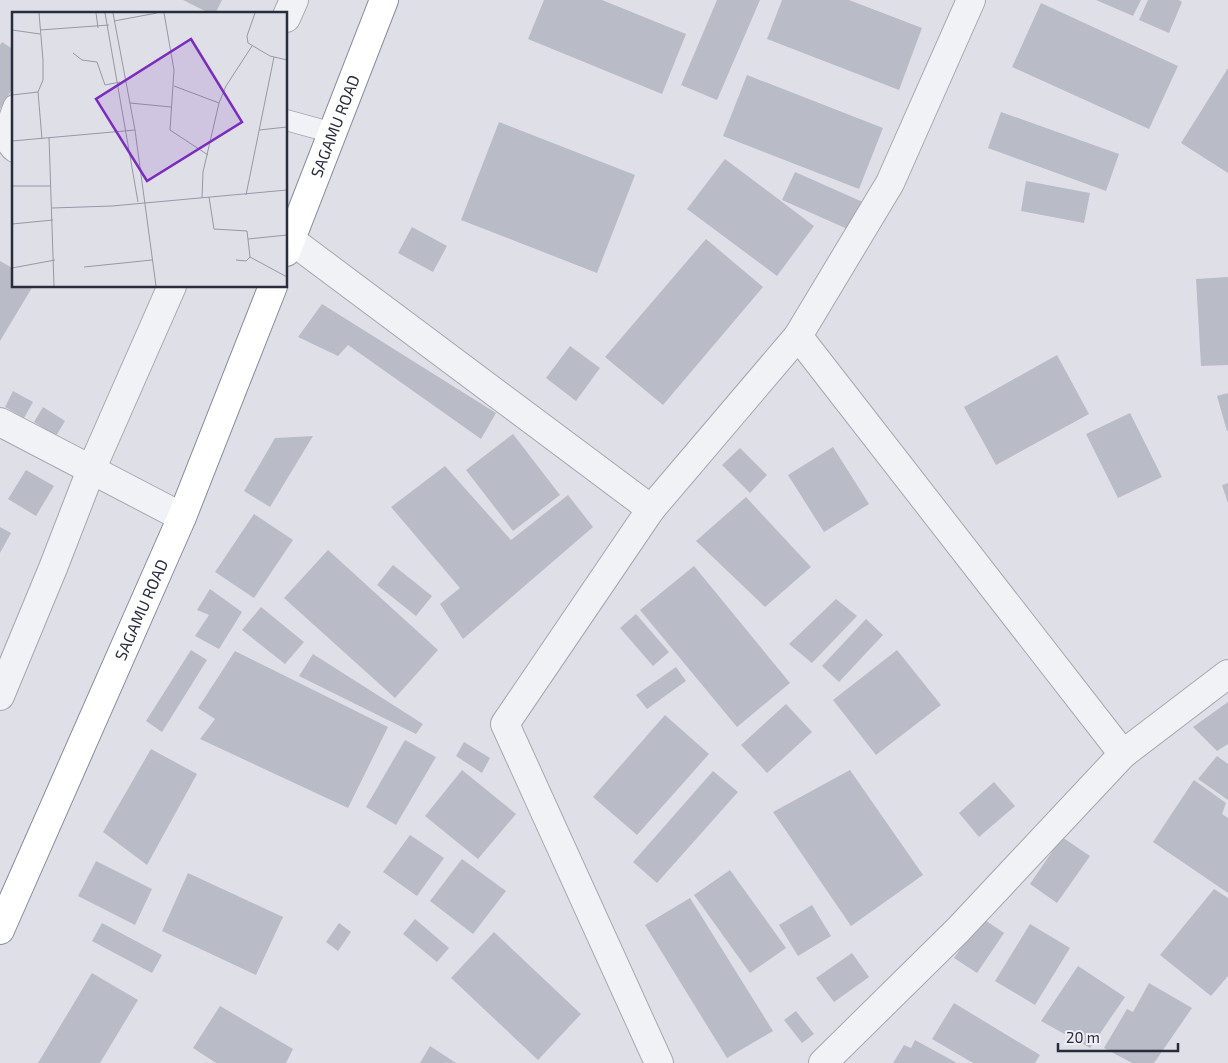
<svg xmlns="http://www.w3.org/2000/svg" width="1228" height="1063" font-family="'Exo 2',sans-serif">
	<style>
		.building { fill: #b9bbc6 }
		.lines { fill: none; stroke-linecap: round; stroke-linejoin: round }
		.service-casing { stroke: #a5a6b1; stroke-width: 22 }
		.minor-casing { stroke: #a5a6b1; stroke-width: 30 }
		.trunk-casing { stroke: #878b9c; stroke-width: 30 }
		.service { stroke: #f1f2f6; stroke-width: 20 }
		.minor { stroke: #f1f2f6; stroke-width: 28 }
		.trunk { stroke: #fff; stroke-width: 28 }
		.labels { text-anchor: middle; stroke-width: 4.5; stroke-linejoin: round; paint-order: stroke }
		.street-label { font-size: 16px; fill: #292c3d; stroke: #eeeff5 }
		.inset-road { fill: none; stroke: #9698a3; stroke-width: 1 }
		.view { fill: #7b2cbf; fill-opacity: 0.15; stroke: #7b2cbf; stroke-width: 2.5 }
		.inset-edge { fill: none; stroke: #292c3d; stroke-width: 2.5 }
	</style>
	<rect width="100%" height="100%" fill="#dfe0e7"/>
	<!-- building -->
	<g class="building">
		<path d="M 183,0 L 222,0 L 215,14 L 211,14 Z"/>
		<path d="M 544,0 L 602,0 L 686,34 L 662,94 L 528,39 Z"/>
		<path d="M 717,0 L 760,0 L 717,100 L 681,85 Z"/>
		<path d="M 782,0 L 849,0 L 922,28 L 899,90 L 767,39 Z"/>
		<path d="M 1096,0 L 1141,0 L 1133,16 Z"/>
		<path d="M 1148,0 L 1179,0 L 1182,2 L 1169,33 L 1139,20 Z"/>
		<path d="M 1041,3 L 1178,66 L 1149,129 L 1012,67 Z"/>
		<path d="M 2,42 L 14,50 L 14,86 L 0,109 L 0,45 Z"/>
		<path d="M 1228,68 L 1228,173 L 1181,143 Z"/>
		<path d="M 747,75 L 883,128 L 859,189 L 723,136 Z"/>
		<path d="M 1001,112 L 1119,154 L 1106,191 L 988,148 Z"/>
		<path d="M 499,122 L 635,175 L 597,273 L 461,220 Z"/>
		<path d="M 725,159 L 814,226 L 777,276 L 687,209 Z"/>
		<path d="M 795,172 L 865,203 L 852,231 L 782,200 Z"/>
		<path d="M 1026,181 L 1090,193 L 1084,223 L 1021,211 Z"/>
		<path d="M 412,227 L 447,246 L 433,272 L 398,253 Z"/>
		<path d="M 706,239 L 763,287 L 663,405 L 605,357 Z"/>
		<path d="M 0,261 L 14,269 L 14,286 L 33,286 L 0,341 Z"/>
		<path d="M 1228,277 L 1228,365 L 1201,366 L 1196,279 Z"/>
		<path d="M 322,304 L 496,413 L 481,439 L 348,345 L 338,356 L 298,337 Z"/>
		<path d="M 570,346 L 600,368 L 576,401 L 546,378 Z"/>
		<path d="M 1057,355 L 1089,414 L 996,465 L 964,407 Z"/>
		<path d="M 13,391 L 33,402 L 24,418 L 5,407 Z"/>
		<path d="M 1228,393 L 1228,431 L 1227,431 L 1217,396 Z"/>
		<path d="M 43,407 L 65,421 L 56,436 L 34,422 Z"/>
		<path d="M 1130,413 L 1162,477 L 1118,498 L 1086,434 Z"/>
		<path d="M 513,434 L 560,495 L 513,531 L 466,470 Z"/>
		<path d="M 313,436 L 270,507 L 244,491 L 275,438 Z"/>
		<path d="M 833,447 L 869,504 L 824,532 L 788,475 Z"/>
		<path d="M 740,448 L 767,475 L 750,493 L 722,465 Z"/>
		<path d="M 445,466 L 511,540 L 568,495 L 593,527 L 463,639 L 440,604 L 460,588 L 391,507 Z"/>
		<path d="M 26,470 L 54,486 L 36,516 L 8,499 Z"/>
		<path d="M 1228,483 L 1228,503 L 1222,485 Z"/>
		<path d="M 746,497 L 811,567 L 765,607 L 696,541 Z"/>
		<path d="M 254,514 L 293,540 L 254,598 L 215,572 Z"/>
		<path d="M 0,527 L 11,533 L 0,553 Z"/>
		<path d="M 328,550 L 438,650 L 395,698 L 284,598 Z"/>
		<path d="M 393,565 L 432,596 L 416,616 L 377,585 Z"/>
		<path d="M 694,566 L 790,683 L 737,727 L 640,610 Z"/>
		<path d="M 210,589 L 242,612 L 219,649 L 195,636 L 209,615 L 197,610 Z"/>
		<path d="M 836,599 L 857,616 L 812,663 L 789,644 Z"/>
		<path d="M 261,607 L 304,642 L 285,664 L 242,630 Z"/>
		<path d="M 636,614 L 669,652 L 653,666 L 620,628 Z"/>
		<path d="M 866,619 L 883,635 L 839,682 L 822,666 Z"/>
		<path d="M 191,650 L 207,660 L 162,732 L 146,721 Z"/>
		<path d="M 897,650 L 941,705 L 876,755 L 833,700 Z"/>
		<path d="M 235,651 L 388,727 L 348,808 L 200,739 L 215,719 L 198,708 Z"/>
		<path d="M 313,654 L 423,724 L 416,734 L 299,676 Z"/>
		<path d="M 676,667 L 686,681 L 647,709 L 636,695 Z"/>
		<path d="M 1228,702 L 1228,744 L 1217,751 L 1193,727 Z"/>
		<path d="M 786,704 L 812,732 L 767,773 L 741,745 Z"/>
		<path d="M 665,715 L 709,754 L 637,835 L 593,797 Z"/>
		<path d="M 405,740 L 436,757 L 396,825 L 366,807 Z"/>
		<path d="M 464,742 L 490,758 L 482,773 L 456,756 Z"/>
		<path d="M 151,749 L 197,774 L 147,865 L 103,832 Z"/>
		<path d="M 1217,756 L 1228,764 L 1228,800 L 1198,779 Z"/>
		<path d="M 462,770 L 516,814 L 478,859 L 425,816 Z"/>
		<path d="M 850,770 L 923,875 L 851,926 L 773,812 Z"/>
		<path d="M 713,771 L 738,792 L 657,883 L 633,862 Z"/>
		<path d="M 1194,780 L 1226,803 L 1222,814 L 1228,818 L 1228,893 L 1153,842 Z"/>
		<path d="M 994,782 L 1015,806 L 979,837 L 959,813 Z"/>
		<path d="M 410,835 L 444,858 L 417,896 L 383,872 Z"/>
		<path d="M 1062,837 L 1090,856 L 1057,903 L 1030,884 Z"/>
		<path d="M 462,859 L 506,891 L 473,934 L 430,901 Z"/>
		<path d="M 96,861 L 152,889 L 135,925 L 78,896 Z"/>
		<path d="M 730,870 L 786,948 L 750,973 L 694,895 Z"/>
		<path d="M 188,873 L 283,917 L 256,975 L 162,931 Z"/>
		<path d="M 1214,889 L 1228,898 L 1228,976 L 1211,996 L 1160,955 Z"/>
		<path d="M 690,898 L 773,1031 L 727,1058 L 645,925 Z"/>
		<path d="M 812,905 L 831,936 L 798,956 L 779,925 Z"/>
		<path d="M 982,918 L 1004,933 L 977,973 L 954,958 Z"/>
		<path d="M 415,919 L 449,948 L 437,962 L 403,934 Z"/>
		<path d="M 102,923 L 162,955 L 152,973 L 92,941 Z"/>
		<path d="M 339,923 L 351,932 L 338,951 L 326,942 Z"/>
		<path d="M 1030,924 L 1070,948 L 1035,1005 L 995,981 Z"/>
		<path d="M 494,932 L 581,1014 L 538,1060 L 451,978 Z"/>
		<path d="M 852,953 L 869,977 L 834,1002 L 816,978 Z"/>
		<path d="M 1078,966 L 1125,997 L 1090,1048 L 1041,1021 Z"/>
		<path d="M 92,973 L 138,1000 L 100,1063 L 38,1063 Z"/>
		<path d="M 1149,983 L 1192,1008 L 1154,1063 L 1132,1063 L 1104,1048 L 1127,1009 L 1133,1012 Z"/>
		<path d="M 954,1003 L 1040,1055 L 1035,1063 L 973,1063 L 932,1039 Z"/>
		<path d="M 220,1006 L 293,1049 L 286,1063 L 216,1063 L 193,1048 Z"/>
		<path d="M 796,1011 L 814,1034 L 802,1043 L 784,1020 Z"/>
		<path d="M 915,1040 L 957,1063 L 893,1063 L 904,1045 L 911,1048 Z"/>
		<path d="M 430,1046 L 456,1063 L 420,1063 Z"/>
	</g>
	<g class="lines">
		<!-- service casing -->
		<g class="service-casing">
			<g id="service">
				<path d="M 14,105 C 8,119 0,143 14,152"/>
				<path d="M 286,120 L 333,133"/>
			</g>
		</g>
		<!-- minor casing -->
		<g class="minor-casing">
			<g id="minor">
				<path d="M 286,18 L 294,0"/>
				<path d="M 291,240 L 651,509"/>
				<path d="M 798,336 L 1123,754"/>
				<path d="M 0,422 L 182,517"/>
				<path d="M 0,696 L 53,568 L 91,470 L 172,286"/>
				<path d="M 659,1063 L 505,724 L 651,509 L 798,336 L 890,183 L 971,0"/>
				<path d="M 823,1063 L 958,930 L 1123,754 L 1228,674"/>
			</g>
		</g>
		<!-- trunk casing -->
		<g class="trunk-casing">
			<g id="trunk">
				<path id="s1" d="M 286,252 L 384,0"/>
				<path id="s2" d="M 0,930 L 182,517 L 273,286"/>
			</g>
		</g>
		<!-- service -->
		<use href="#service" class="service"/>
		<!-- minor -->
		<use href="#minor" class="minor"/>
		<!-- trunk -->
		<use href="#trunk" class="trunk"/>
	</g>
	<g class="labels">
		<!-- street labels -->
		<g class="street-label">
			<text dy="6" stroke="none"><textPath href="#s1" startOffset="135">SAGAMU ROAD</textPath></text>
			<text dy="6" stroke="none"><textPath href="#s2" startOffset="350">SAGAMU ROAD</textPath></text>
		</g>
	</g>
	<!-- overview -->
	<g transform="translate(12 12)">
		<rect width="275" height="275" fill="#dfe0e7"/>
		<path class="inset-road" d="M 27,1 L 31,48 L 31,68 L 26,80 L 30,127M 84,1 L 86,16M 93,1 L 126,190M 101,1 L 123,118 L 144,274M 152,1 L 162,58 L 158,118 L 196,143M 243,1 L 235,24 L 236,31 L 258,44 L 275,48M 102,9 L 145,1M 0,18 L 28,22M 28,18 L 97,13M 61,41 L 70,48 L 85,50 L 93,73 L 108,70M 162,74 L 207,91M 0,83 L 26,80M 118,91 L 159,95M 247,118 L 275,115M 37,125 L 42,274M 0,129 L 123,118M 0,174 L 39,174M 234,183 L 262,45M 197,185 L 202,217 L 235,219 L 238,245 L 234,249 L 224,248M 190,186 L 191,160 L 207,91 L 214,74 L 240,34M 40,196 L 100,194 L 275,178M 0,212 L 41,208M 236,227 L 275,223M 238,245 L 275,265M 72,255 L 140,248M 0,256 L 43,248"/>
		<path class="view" d="M 179,27 L 230,110 L 135,169 L 84,87 Z"/>
		<rect width="275" height="275" class="inset-edge"/>
	</g>
	<!-- scale -->
	<path d="M1058 1043v8h120v-8" fill="none" stroke="#292c3d" stroke-width="2.5"/>
	<text x="1066" y="1043" font-size="15" fill="#292c3d" stroke="#eeeff5" stroke-width="4" paint-order="stroke">20 m</text>
</svg>
